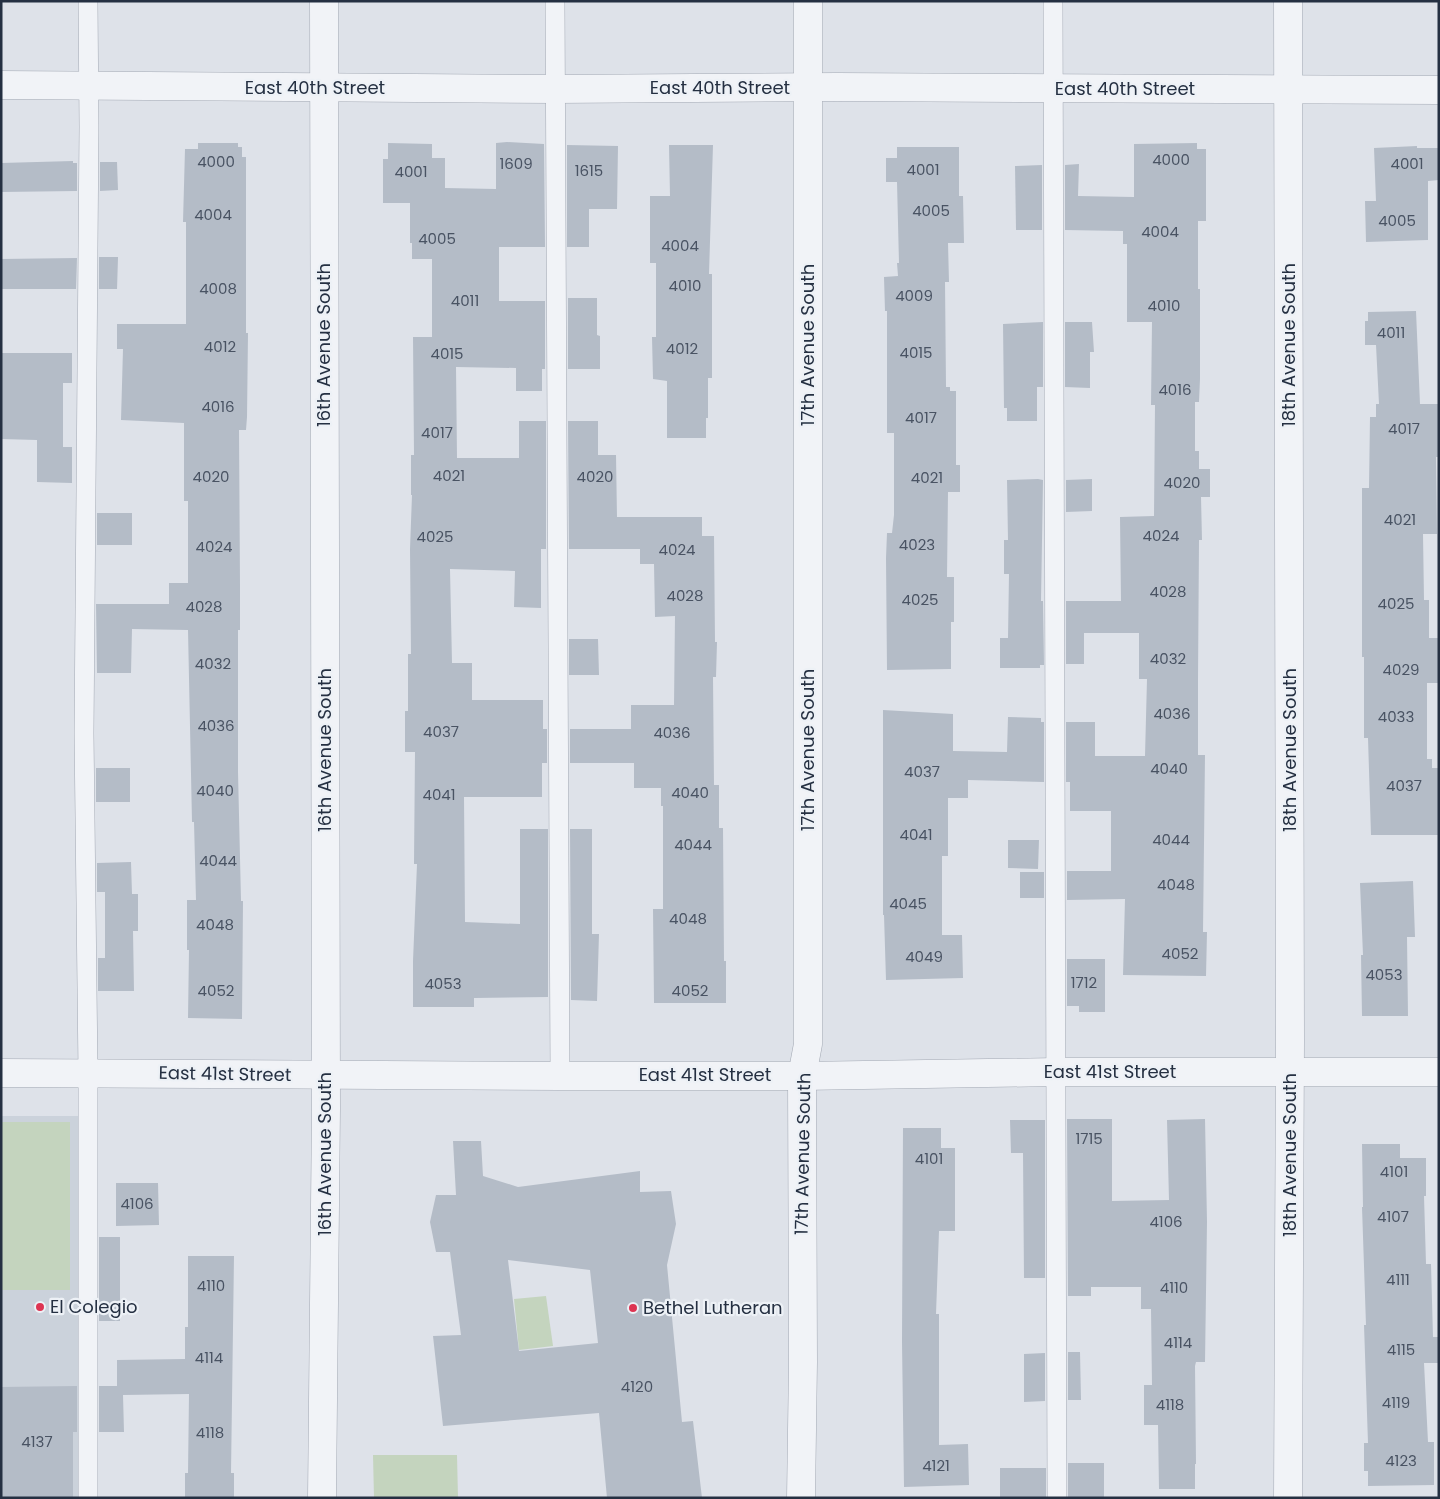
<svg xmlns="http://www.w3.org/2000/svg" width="1440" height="1499" font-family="Poppins,sans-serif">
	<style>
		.built { fill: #cbd2db }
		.green { fill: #c4d4be }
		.building { fill: #b4bcc7; fill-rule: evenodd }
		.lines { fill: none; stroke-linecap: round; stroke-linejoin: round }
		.service-casing { stroke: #a3a9b4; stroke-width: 20 }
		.minor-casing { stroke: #a3a9b4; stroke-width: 29 }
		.service { stroke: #f1f3f7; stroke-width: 19 }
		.minor { stroke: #f1f3f7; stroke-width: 28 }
		.poi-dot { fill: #dd3452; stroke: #edf1f6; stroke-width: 2 }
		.labels { text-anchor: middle; stroke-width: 4.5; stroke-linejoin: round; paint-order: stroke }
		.number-label { font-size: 15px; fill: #495363 }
		.street-label { font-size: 18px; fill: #253042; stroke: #edf1f6 }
		.poi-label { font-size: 18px; fill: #253042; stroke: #edf1f6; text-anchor: start }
	</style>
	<rect width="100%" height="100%" fill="#dee2e9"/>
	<!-- built -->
	<rect class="built" x="1" y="1116" width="77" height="382"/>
	<!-- green -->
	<g class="green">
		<rect x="1" y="1122" width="69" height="168"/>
		<path d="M 546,1296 L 553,1346 L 519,1350 L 514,1299 Z"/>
		<path d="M 373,1455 L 457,1455 L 458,1498 L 374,1498 Z"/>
	</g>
	<!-- building -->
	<g class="building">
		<path d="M 507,142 L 544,144 L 545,247 L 499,247 L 499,301 L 545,301 L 545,369 L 542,369 L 542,391 L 516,391 L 516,368 L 456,367 L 457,458 L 519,458 L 519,421 L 546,421 L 546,549 L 541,549 L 541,608 L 514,607 L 515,571 L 450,569 L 452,663 L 472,663 L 472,700 L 543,700 L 543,729 L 547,729 L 547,763 L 542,763 L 542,797 L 464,797 L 465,922 L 520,924 L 520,829 L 548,829 L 548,997 L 474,998 L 474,1007 L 413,1007 L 413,961 L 417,864 L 414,864 L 415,752 L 405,752 L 405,711 L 408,711 L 408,654 L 411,654 L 410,549 L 412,495 L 411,495 L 411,455 L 414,455 L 413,337 L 432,337 L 432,259 L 412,259 L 412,243 L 410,243 L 410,203 L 383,203 L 383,159 L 388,159 L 388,143 L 432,144 L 432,158 L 445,158 L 445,188 L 496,189 L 496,143 Z"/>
		<path d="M 198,143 L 238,143 L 238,147 L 242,147 L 242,157 L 246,157 L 246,333 L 248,333 L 247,417 L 246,430 L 239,430 L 240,584 L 240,630 L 238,630 L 238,772 L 241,901 L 243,901 L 242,1019 L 188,1018 L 189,950 L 187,950 L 187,900 L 196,900 L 194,822 L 192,822 L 188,630 L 132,629 L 131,673 L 97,673 L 96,604 L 169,604 L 169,583 L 188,583 L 188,501 L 184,501 L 184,423 L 121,420 L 123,349 L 117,349 L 117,324 L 186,324 L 186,222 L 183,222 L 185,149 L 198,149 Z"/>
		<path d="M 1197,143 L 1197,149 L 1206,149 L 1206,221 L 1198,221 L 1198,289 L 1200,289 L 1200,379 L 1199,402 L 1195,402 L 1195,451 L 1199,451 L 1199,469 L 1210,469 L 1210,497 L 1201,497 L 1202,540 L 1199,540 L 1198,679 L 1198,755 L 1205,755 L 1203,932 L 1207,932 L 1206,976 L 1123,975 L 1125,899 L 1067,900 L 1067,871 L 1111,871 L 1111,811 L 1070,811 L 1070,782 L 1066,782 L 1066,722 L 1095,722 L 1095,756 L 1145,756 L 1147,679 L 1139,679 L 1139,633 L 1084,633 L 1084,664 L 1066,664 L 1066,601 L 1121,601 L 1120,517 L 1154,516 L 1155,405 L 1151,405 L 1152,322 L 1127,322 L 1127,244 L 1123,244 L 1123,231 L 1065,230 L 1065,165 L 1079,164 L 1078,196 L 1134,197 L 1134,144 Z"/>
		<path d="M 567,145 L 618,146 L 617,209 L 589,209 L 589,247 L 567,247 Z"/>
		<path d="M 669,145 L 713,145 L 709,274 L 712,274 L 712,378 L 708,378 L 708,418 L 706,418 L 706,438 L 667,438 L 667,381 L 653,379 L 652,337 L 656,337 L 656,263 L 650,263 L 650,196 L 670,196 Z"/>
		<path d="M 1417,146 L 1417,148 L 1439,148 L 1439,180 L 1428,181 L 1428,240 L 1366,242 L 1365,201 L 1376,201 L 1374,148 Z"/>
		<path d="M 897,147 L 959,147 L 959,196 L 963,196 L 964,243 L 948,243 L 949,282 L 945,282 L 946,387 L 950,387 L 950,391 L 956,391 L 956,465 L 960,465 L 960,492 L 948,492 L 947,577 L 954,577 L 954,622 L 951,622 L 951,669 L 887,670 L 886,558 L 887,533 L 892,533 L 894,515 L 894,433 L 887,433 L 887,311 L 885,311 L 884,277 L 898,276 L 897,263 L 899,263 L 897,182 L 886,182 L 886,158 L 897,158 Z"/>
		<path d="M 73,161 L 73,163 L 77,163 L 77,191 L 1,192 L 1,163 Z"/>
		<path d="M 100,162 L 117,162 L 118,190 L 100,191 Z"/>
		<path d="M 1042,165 L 1042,230 L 1016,230 L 1015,166 Z"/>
		<path d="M 99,257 L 118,257 L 117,289 L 99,289 Z"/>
		<path d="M 77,258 L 76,289 L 1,289 L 1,259 Z"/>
		<path d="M 568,298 L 597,298 L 597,335 L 600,336 L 600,369 L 568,369 Z"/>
		<path d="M 1416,311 L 1420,404 L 1439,404 L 1439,457 L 1436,457 L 1437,534 L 1423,534 L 1424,600 L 1429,600 L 1429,638 L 1438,638 L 1438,683 L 1427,683 L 1427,759 L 1432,759 L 1432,768 L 1438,768 L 1439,835 L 1371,835 L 1368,738 L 1364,738 L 1364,657 L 1362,657 L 1362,488 L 1369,488 L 1370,417 L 1376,417 L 1376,404 L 1379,404 L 1376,345 L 1365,345 L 1365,321 L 1368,321 L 1368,312 Z"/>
		<path d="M 1043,322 L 1043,387 L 1037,387 L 1037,421 L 1007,421 L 1007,408 L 1004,408 L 1003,324 Z"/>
		<path d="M 1065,322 L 1092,322 L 1094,352 L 1090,352 L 1090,388 L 1065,387 Z"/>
		<path d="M 1,353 L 72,353 L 72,383 L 63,383 L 63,447 L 72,447 L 72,483 L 37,482 L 37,440 L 1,439 Z"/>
		<path d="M 568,421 L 598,421 L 598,455 L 616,455 L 617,517 L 702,517 L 702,536 L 714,536 L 715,642 L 717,642 L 716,677 L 713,677 L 714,785 L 719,785 L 719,828 L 723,828 L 724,961 L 726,961 L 726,1003 L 654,1003 L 653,909 L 663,909 L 663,806 L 661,806 L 661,788 L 634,788 L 634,763 L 570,763 L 570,729 L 631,729 L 631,705 L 674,705 L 675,616 L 655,617 L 654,564 L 640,564 L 640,549 L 569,549 Z"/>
		<path d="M 1038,479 L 1043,480 L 1041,601 L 1043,601 L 1044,665 L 1040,665 L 1040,668 L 1000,668 L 1000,638 L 1008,638 L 1009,574 L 1004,574 L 1004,540 L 1008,540 L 1007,480 Z"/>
		<path d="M 1092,479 L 1092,511 L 1066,512 L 1066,480 Z"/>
		<rect x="97" y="513" width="35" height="32"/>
		<path d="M 569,639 L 598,639 L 599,675 L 569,675 Z"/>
		<path d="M 883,710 L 953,714 L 953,751 L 1007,752 L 1008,717 L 1041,718 L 1041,722 L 1044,722 L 1044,782 L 968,780 L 968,798 L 948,798 L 948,856 L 942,856 L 942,935 L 962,935 L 963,978 L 886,980 L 884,915 L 883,915 Z"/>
		<rect x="96" y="768" width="34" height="34"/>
		<path d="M 570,829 L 592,829 L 592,934 L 599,934 L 597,1001 L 571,1000 Z"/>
		<path d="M 1008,840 L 1039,840 L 1038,869 L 1008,868 Z"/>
		<path d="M 131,862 L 132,894 L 138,894 L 138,931 L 133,931 L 134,991 L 98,991 L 98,958 L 105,958 L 105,892 L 97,892 L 97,863 Z"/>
		<rect x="1020" y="872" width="24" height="26"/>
		<path d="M 1413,881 L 1415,937 L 1407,937 L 1408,1016 L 1362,1016 L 1361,955 L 1363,955 L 1360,883 Z"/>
		<path d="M 1067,959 L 1105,959 L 1105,1012 L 1079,1012 L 1079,1006 L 1067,1006 Z"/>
		<path d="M 1067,1119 L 1112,1119 L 1112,1201 L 1169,1200 L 1167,1120 L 1205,1119 L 1207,1222 L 1205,1362 L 1196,1362 L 1195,1366 L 1196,1464 L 1195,1464 L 1195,1489 L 1159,1489 L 1158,1425 L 1144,1425 L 1144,1385 L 1152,1385 L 1151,1309 L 1141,1309 L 1141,1287 L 1091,1287 L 1091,1296 L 1068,1296 Z"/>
		<path d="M 1010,1120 L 1045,1120 L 1045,1278 L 1024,1278 L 1023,1153 L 1011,1153 Z"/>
		<path d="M 903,1128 L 941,1128 L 941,1148 L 955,1148 L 955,1231 L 939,1231 L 936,1314 L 939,1314 L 939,1445 L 968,1444 L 969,1485 L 904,1487 L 902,1342 Z"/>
		<path d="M 453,1141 L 481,1141 L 483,1176 L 518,1187 L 640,1171 L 640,1192 L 671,1191 L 676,1224 L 667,1265 L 682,1422 L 693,1421 L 702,1498 L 607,1498 L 599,1413 L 443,1426 L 433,1336 L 461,1335 L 450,1252 L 436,1252 L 430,1222 L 436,1195 L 456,1195 ZM 508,1260 L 590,1270 L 598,1343 L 519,1351 Z"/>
		<path d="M 1362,1144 L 1400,1144 L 1400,1158 L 1426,1158 L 1426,1196 L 1424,1196 L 1426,1264 L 1431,1264 L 1433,1337 L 1438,1337 L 1439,1363 L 1424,1363 L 1428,1442 L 1434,1442 L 1434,1485 L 1368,1486 L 1368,1471 L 1364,1471 L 1364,1443 L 1368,1443 L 1364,1325 L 1366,1325 L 1362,1207 L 1363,1207 Z"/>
		<path d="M 116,1183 L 158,1183 L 159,1225 L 116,1226 Z"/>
		<rect x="99" y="1237" width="21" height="84"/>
		<path d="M 188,1256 L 234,1256 L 231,1473 L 234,1473 L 234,1498 L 185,1498 L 185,1473 L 188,1473 L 189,1394 L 123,1395 L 124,1432 L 99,1432 L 99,1386 L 117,1386 L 117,1360 L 185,1359 L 185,1327 L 188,1327 Z"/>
		<path d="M 1068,1352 L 1080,1352 L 1081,1400 L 1068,1400 Z"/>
		<path d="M 1045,1353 L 1045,1401 L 1024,1402 L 1024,1354 Z"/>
		<path d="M 77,1386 L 77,1432 L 73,1432 L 73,1498 L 1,1498 L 1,1387 Z"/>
		<rect x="1068" y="1463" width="36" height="35"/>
		<rect x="1000" y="1468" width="46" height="30"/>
	</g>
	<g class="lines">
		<!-- service casing -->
		<g class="service-casing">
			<g id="service">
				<path d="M 555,1 L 560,1076"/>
				<path d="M 1053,1 L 1057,1498"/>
				<path d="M 88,1498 L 88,1072 L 84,733 L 89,127 L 88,1"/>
			</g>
		</g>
		<!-- minor casing -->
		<g class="minor-casing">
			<g id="minor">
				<path d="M 1288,1 L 1290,1041 L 1288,1498"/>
				<path d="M 1,85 L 555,89 L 837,87 L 1439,90"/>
				<path d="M 1,1073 L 560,1076 L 802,1076 L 1056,1072 L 1439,1072"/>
				<path d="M 322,1498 L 326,1108 L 324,1"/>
				<path d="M 801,1498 L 803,1362 L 802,1076 L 808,1044 L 808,1"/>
			</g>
		</g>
		<!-- service -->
		<use href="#service" class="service"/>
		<!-- minor -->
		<use href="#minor" class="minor"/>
	</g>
	<!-- markers -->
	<g class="poi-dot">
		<circle cx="40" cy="1307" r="5"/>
		<circle cx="633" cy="1308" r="5"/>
	</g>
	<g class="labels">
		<!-- number labels -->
		<g class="number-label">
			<text x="1171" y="165">4000</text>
			<text x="216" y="167">4000</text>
			<text x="516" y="169">1609</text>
			<text x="1407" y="169">4001</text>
			<text x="923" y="175">4001</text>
			<text x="589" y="176">1615</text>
			<text x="411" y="177">4001</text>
			<text x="931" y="216">4005</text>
			<text x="213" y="220">4004</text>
			<text x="1397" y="226">4005</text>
			<text x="1160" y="237">4004</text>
			<text x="437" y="244">4005</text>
			<text x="680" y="251">4004</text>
			<text x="685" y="291">4010</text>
			<text x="218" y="294">4008</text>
			<text x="914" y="301">4009</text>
			<text x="465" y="306">4011</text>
			<text x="1164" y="311">4010</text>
			<text x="1391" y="338">4011</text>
			<text x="220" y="352">4012</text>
			<text x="682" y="354">4012</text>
			<text x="916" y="358">4015</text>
			<text x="447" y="359">4015</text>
			<text x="1175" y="395">4016</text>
			<text x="218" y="412">4016</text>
			<text x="921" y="423">4017</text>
			<text x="1404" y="434">4017</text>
			<text x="437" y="438">4017</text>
			<text x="449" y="481">4021</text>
			<text x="211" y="482">4020</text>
			<text x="595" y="482">4020</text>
			<text x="927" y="483">4021</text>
			<text x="1182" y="488">4020</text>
			<text x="1400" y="525">4021</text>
			<text x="1161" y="541">4024</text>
			<text x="435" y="542">4025</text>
			<text x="917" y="550">4023</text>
			<text x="214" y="552">4024</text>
			<text x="677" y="555">4024</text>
			<text x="1168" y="597">4028</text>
			<text x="685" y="601">4028</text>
			<text x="920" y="605">4025</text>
			<text x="1396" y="609">4025</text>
			<text x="204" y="612">4028</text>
			<text x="1168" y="664">4032</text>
			<text x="213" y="669">4032</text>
			<text x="1401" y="675">4029</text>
			<text x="1172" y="719">4036</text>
			<text x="1396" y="722">4033</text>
			<text x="216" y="731">4036</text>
			<text x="441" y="737">4037</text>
			<text x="672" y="738">4036</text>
			<text x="1169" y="774">4040</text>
			<text x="922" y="777">4037</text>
			<text x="1404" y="791">4037</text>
			<text x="215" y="796">4040</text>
			<text x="690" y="798">4040</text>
			<text x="439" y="800">4041</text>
			<text x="916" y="840">4041</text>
			<text x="1171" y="845">4044</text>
			<text x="693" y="850">4044</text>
			<text x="218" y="866">4044</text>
			<text x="1176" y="890">4048</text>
			<text x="908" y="909">4045</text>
			<text x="688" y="924">4048</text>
			<text x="215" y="930">4048</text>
			<text x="1180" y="959">4052</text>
			<text x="924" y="962">4049</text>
			<text x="1384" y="980">4053</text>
			<text x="1084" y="988">1712</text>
			<text x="443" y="989">4053</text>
			<text x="216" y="996">4052</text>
			<text x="690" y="996">4052</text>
			<text x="1089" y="1144">1715</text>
			<text x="929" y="1164">4101</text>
			<text x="1394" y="1177">4101</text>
			<text x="137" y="1209">4106</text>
			<text x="1393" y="1222">4107</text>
			<text x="1166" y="1227">4106</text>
			<text x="1398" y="1285">4111</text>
			<text x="211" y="1291">4110</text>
			<text x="1174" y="1293">4110</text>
			<text x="1178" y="1348">4114</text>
			<text x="1401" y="1355">4115</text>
			<text x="209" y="1363">4114</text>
			<text x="637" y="1392">4120</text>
			<text x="1396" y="1408">4119</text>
			<text x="1170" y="1410">4118</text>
			<text x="210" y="1438">4118</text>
			<text x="37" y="1447">4137</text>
			<text x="1401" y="1466">4123</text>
			<text x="936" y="1471">4121</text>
		</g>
		<!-- street labels -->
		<g class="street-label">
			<text x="315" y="94">East 40th Street</text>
			<text x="720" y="94">East 40th Street</text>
			<text x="1125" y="95">East 40th Street</text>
			<text transform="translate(324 345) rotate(-90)" y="6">16th Avenue South</text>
			<text transform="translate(808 345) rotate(-90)" y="6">17th Avenue South</text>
			<text transform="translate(1289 345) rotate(-90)" y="6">18th Avenue South</text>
			<text transform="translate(325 750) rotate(-90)" y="6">16th Avenue South</text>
			<text transform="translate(808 750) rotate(-90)" y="6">17th Avenue South</text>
			<text transform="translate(1290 750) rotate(-90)" y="6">18th Avenue South</text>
			<text x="1110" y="1078">East 41st Street</text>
			<text transform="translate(225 1074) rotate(1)" y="6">East 41st Street</text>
			<text x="705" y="1081">East 41st Street</text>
			<text transform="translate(325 1154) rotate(-90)" y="6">16th Avenue South</text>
			<text transform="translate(803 1154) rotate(-89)" y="6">17th Avenue South</text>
			<text transform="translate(1290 1155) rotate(-90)" y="6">18th Avenue South</text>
		</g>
		<!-- poi labels -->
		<g class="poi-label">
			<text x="50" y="1313">El Colegio</text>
			<text x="643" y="1314">Bethel Lutheran</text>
		</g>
	</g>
	<!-- border -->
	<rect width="1440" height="1499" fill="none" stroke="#253042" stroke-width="5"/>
</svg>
